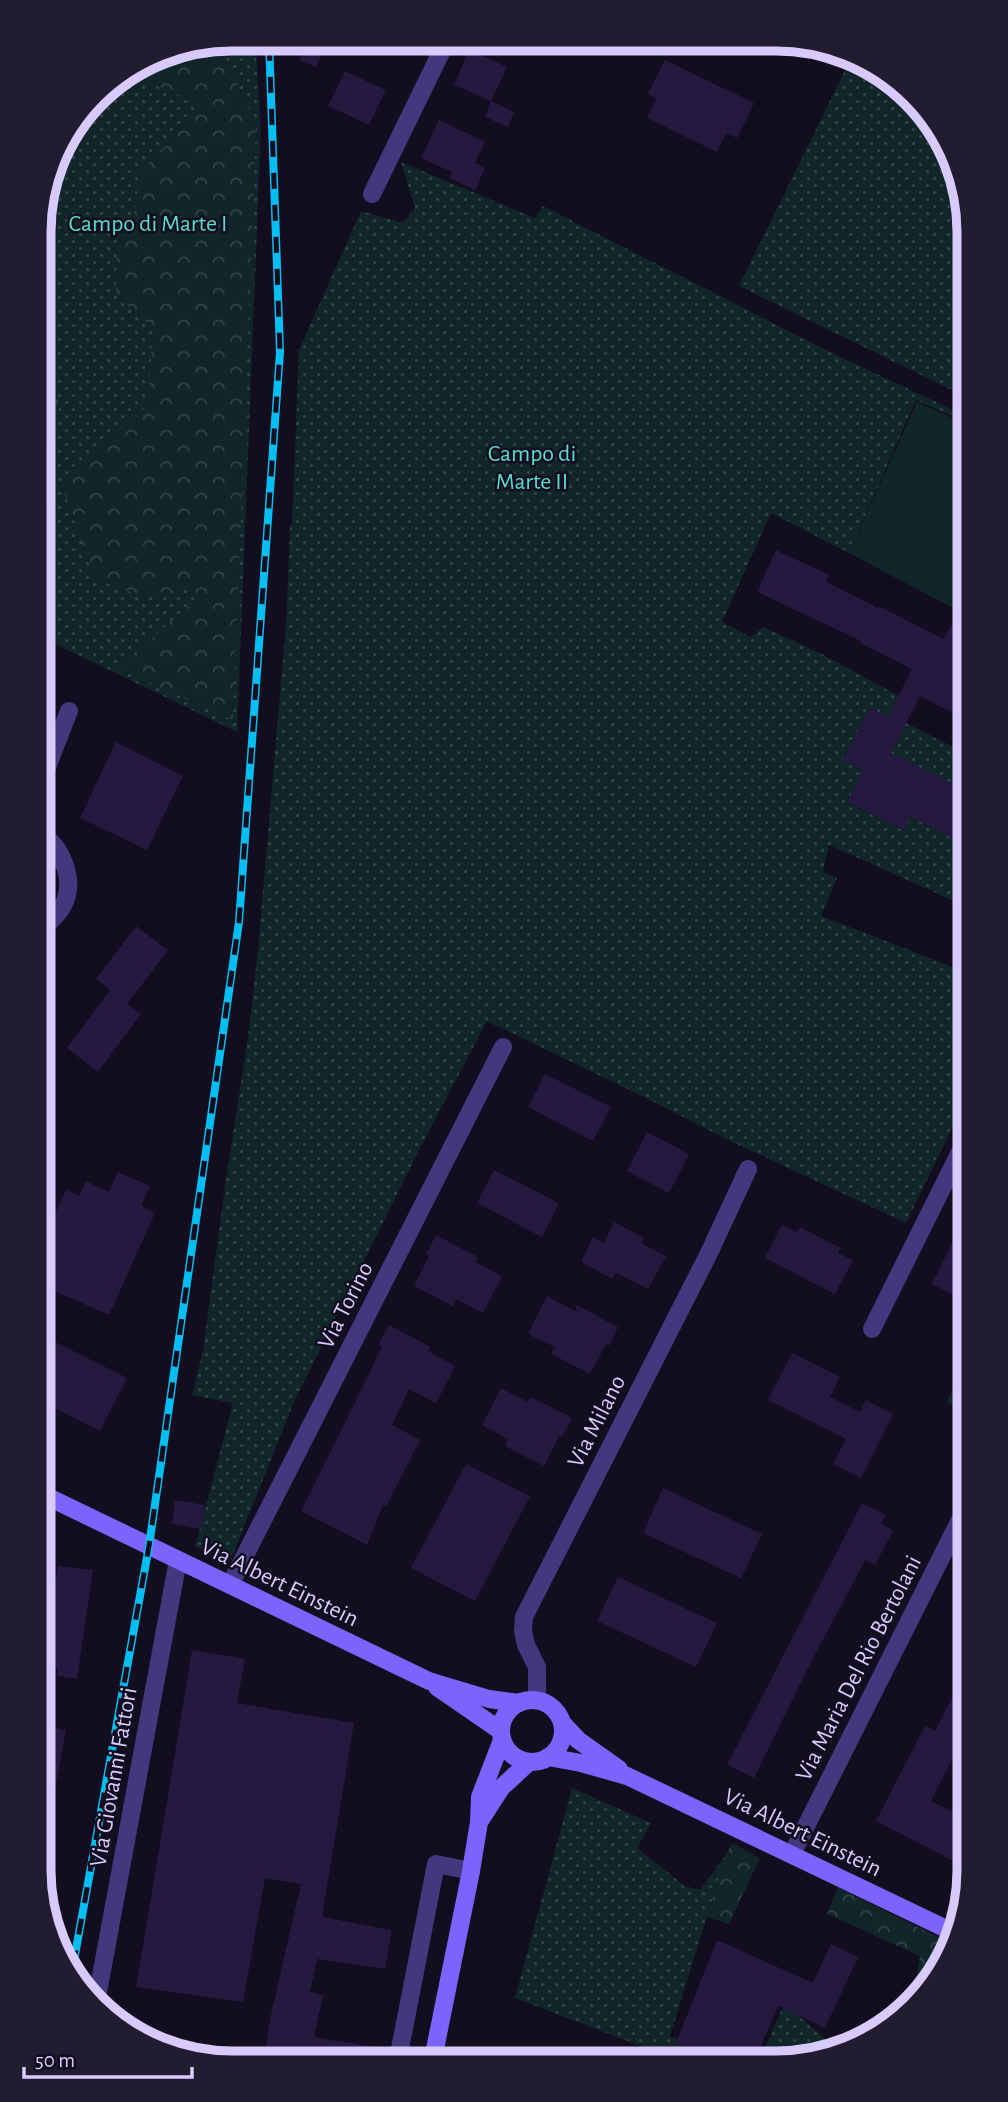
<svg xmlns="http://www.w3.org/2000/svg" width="1008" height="2102" font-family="'Alegreya Sans',sans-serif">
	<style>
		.grass { fill: url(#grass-dots) }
		.forest { fill: url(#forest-crowns) }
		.garden { fill: #102629 }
		.building { fill: #25193f }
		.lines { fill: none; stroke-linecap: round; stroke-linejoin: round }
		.street { stroke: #43387d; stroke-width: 18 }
		.secondary { stroke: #7a64fc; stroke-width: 18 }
		.rail-casing { stroke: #04bdf1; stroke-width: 8 }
		.rail { stroke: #120d1f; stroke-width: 5; stroke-dasharray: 16; stroke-linecap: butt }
		.labels { text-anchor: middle; stroke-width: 5; stroke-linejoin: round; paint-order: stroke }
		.park-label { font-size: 24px; fill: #59dccb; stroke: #120d1f }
		.street-label { font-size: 24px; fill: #d7cbfe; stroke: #120d1f }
		.rim { fill: none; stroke: #d7cbfe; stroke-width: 9 }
	</style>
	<defs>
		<pattern id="grass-dots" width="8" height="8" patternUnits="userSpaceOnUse" patternTransform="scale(1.75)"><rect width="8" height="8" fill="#102629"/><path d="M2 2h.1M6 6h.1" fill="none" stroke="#324449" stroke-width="1.8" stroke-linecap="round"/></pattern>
		<pattern id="forest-crowns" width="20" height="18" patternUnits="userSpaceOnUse" patternTransform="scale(1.75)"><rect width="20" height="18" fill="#102629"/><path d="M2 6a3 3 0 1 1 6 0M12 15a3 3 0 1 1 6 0" fill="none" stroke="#324449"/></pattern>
	</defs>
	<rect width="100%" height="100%" fill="#120d1f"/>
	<!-- grass -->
	<g class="grass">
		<path d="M 232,39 L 255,39 L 261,127 L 237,732 L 41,637 L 40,207 L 59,146 L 104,87 L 158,53 Z"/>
		<path d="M 850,60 L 904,87 L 963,182 L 964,396 L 739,286 Z"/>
		<path d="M 401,162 L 535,218 L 543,206 L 834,354 L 964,415 L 964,421 L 916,400 L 849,553 L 771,513 L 722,622 L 751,637 L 763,627 L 818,652 L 899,696 L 888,717 L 869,708 L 843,760 L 863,771 L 847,802 L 903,830 L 910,817 L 959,841 L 965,829 L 965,906 L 829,845 L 823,872 L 837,878 L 821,916 L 966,972 L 966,1099 L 906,1223 L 726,1139 L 642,1096 L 487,1021 L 419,1150 L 294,1402 L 231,1559 L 195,1547 L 233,1403 L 192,1395 L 203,1350 L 225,1186 L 249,1030 L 258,949 L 286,625 L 290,528 L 292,524 L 299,350 L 361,211 L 403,223 L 415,208 Z"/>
		<path d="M 906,723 L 965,753 L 965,790 L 912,764 L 878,779 Z"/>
		<path d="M 967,1360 L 967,1412 L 947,1402 Z"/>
		<path d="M 572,1788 L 651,1823 L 637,1848 L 685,1886 L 700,1890 L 726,1855 L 670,2036 L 718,2057 L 674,2058 L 664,2055 L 515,1998 Z"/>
		<path d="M 786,2000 L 798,2015 L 838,2050 L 826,2057 L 761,2057 Z"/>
	</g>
	<!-- forest -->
	<g class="forest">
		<path d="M 218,41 L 256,124 L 233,720 L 117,668 L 195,601 L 188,585 L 144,597 L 95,579 L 61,483 L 148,405 L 153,328 L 116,295 L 117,229 L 135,211 L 140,172 L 204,106 L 160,87 L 117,79 L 158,53 Z"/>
		<path d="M 41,348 L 52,362 L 59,409 L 46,436 L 41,435 Z"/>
		<path d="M 732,1843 L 760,1858 L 729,1924 L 707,1917 L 726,1855 Z"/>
		<path d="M 838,1887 L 954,1945 L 922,1997 L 911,2004 L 920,1956 L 827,1914 Z"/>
	</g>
	<!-- garden -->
	<path class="garden" d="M 917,402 L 964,423 L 964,614 L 849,553 Z"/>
	<!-- building -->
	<g class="building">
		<path d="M 309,39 L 328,39 L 316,67 L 300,60 Z"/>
		<path d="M 469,50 L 507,67 L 491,101 L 454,85 Z"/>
		<path d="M 665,60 L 754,103 L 737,138 L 726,133 L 717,152 L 647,118 L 656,99 L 648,94 Z"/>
		<path d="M 345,71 L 386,90 L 369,125 L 328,106 Z"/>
		<path d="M 491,101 L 514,112 L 508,127 L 485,117 Z"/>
		<path d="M 439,120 L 485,142 L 475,163 L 485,168 L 475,190 L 449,178 L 452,172 L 421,158 Z"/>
		<path d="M 776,550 L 829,575 L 826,582 L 878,608 L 879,606 L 944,639 L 951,625 L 964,632 L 965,719 L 920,696 L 891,753 L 965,790 L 965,829 L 959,841 L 910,817 L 904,830 L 847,802 L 863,771 L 843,760 L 869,708 L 888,717 L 912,669 L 860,643 L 861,641 L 757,592 Z"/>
		<path d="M 116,742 L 183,776 L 147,850 L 80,818 Z"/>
		<path d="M 136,926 L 168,950 L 127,1004 L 141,1014 L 98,1072 L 67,1048 L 110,990 L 96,979 Z"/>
		<path d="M 545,1074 L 611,1107 L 593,1141 L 528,1107 Z"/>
		<path d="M 647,1132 L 689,1154 L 669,1193 L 627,1171 Z"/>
		<path d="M 494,1170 L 559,1203 L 542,1237 L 477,1203 Z"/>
		<path d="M 118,1172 L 150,1186 L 141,1206 L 155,1213 L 109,1315 L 43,1286 L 43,1239 L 66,1190 L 79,1196 L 86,1181 L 109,1192 Z"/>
		<path d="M 967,1212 L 967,1302 L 932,1284 Z"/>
		<path d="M 614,1222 L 644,1238 L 641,1243 L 666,1256 L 648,1289 L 616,1273 L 613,1279 L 581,1262 L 593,1237 L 604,1243 Z"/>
		<path d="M 782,1225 L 797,1232 L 800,1227 L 840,1248 L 838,1253 L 853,1260 L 835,1294 L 765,1258 Z"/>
		<path d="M 436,1235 L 478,1257 L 475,1262 L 502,1276 L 483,1313 L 456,1299 L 453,1306 L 414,1286 L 429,1256 L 426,1254 Z"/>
		<path d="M 547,1296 L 575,1311 L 577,1305 L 618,1327 L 609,1346 L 606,1344 L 590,1374 L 551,1354 L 555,1347 L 528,1334 Z"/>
		<path d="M 389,1325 L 431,1347 L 428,1351 L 455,1366 L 436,1403 L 409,1389 L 392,1425 L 420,1440 L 386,1507 L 383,1505 L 367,1545 L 301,1511 L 368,1376 L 382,1346 L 379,1344 Z"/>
		<path d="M 43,1336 L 127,1378 L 100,1431 L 44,1403 Z"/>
		<path d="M 792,1353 L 840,1377 L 830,1397 L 860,1412 L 866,1400 L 893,1414 L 861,1478 L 833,1464 L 846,1439 L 768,1400 Z"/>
		<path d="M 501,1388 L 528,1402 L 531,1397 L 572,1418 L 562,1437 L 559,1436 L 544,1466 L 505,1446 L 508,1439 L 482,1425 Z"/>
		<path d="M 466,1464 L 530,1496 L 475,1601 L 411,1568 Z"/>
		<path d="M 663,1488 L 762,1534 L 741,1578 L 643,1533 Z"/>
		<path d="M 175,1500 L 205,1505 L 201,1529 L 172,1524 Z"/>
		<path d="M 862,1503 L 886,1515 L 881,1524 L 893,1530 L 875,1565 L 865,1560 L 823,1640 L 822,1640 L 754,1778 L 727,1765 Z"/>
		<path d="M 58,1566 L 93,1570 L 77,1679 L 57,1676 L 57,1668 L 44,1666 L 44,1646 Z"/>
		<path d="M 618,1577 L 717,1623 L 696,1667 L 597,1621 Z"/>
		<path d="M 192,1650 L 245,1659 L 237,1703 L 354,1723 L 322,1917 L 392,1930 L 385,1969 L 317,1959 L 310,1992 L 323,1995 L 314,2037 L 388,2049 L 387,2059 L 264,2060 L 270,2019 L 301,1884 L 265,1878 L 243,2002 L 136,1987 Z"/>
		<path d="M 968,1666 L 968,1728 L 931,1801 L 969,1820 L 969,1869 L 876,1821 L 925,1726 L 935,1731 Z"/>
		<path d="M 45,1726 L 66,1730 L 54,1795 L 45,1794 Z"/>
		<path d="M 717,1940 L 813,1983 L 831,1944 L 858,1957 L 825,2028 L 778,2006 L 756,2057 L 709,2057 L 676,2043 Z"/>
	</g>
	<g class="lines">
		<!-- street -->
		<g class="street">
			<path d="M 372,194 L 447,40"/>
			<path d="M 42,780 L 69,711"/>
			<path d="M 42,834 C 64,850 77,884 61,909 C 56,916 48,923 42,930"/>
			<path d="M 872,1329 L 966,1140"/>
			<path d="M 230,1585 L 503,1047"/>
			<path d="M 537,1700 L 537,1667 L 526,1645 L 523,1631 L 524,1617 L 709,1253 L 748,1169"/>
			<path d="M 792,1854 L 968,1504"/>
			<path d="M 96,2003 L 178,1560"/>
			<path d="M 398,2059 L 436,1864 L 471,1871"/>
		</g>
		<!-- secondary -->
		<g class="secondary">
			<path d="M 44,1495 L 429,1681 L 489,1699 L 519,1703"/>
			<path d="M 437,1687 L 501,1731"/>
			<circle cx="532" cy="1731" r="31"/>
			<path d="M 563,1724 L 578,1740 L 619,1769"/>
			<path d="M 548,1757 L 581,1763 L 627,1776 L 957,1934"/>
			<path d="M 481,1819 L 501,1788 L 529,1762"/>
			<path d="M 433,2059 L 471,1871 L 479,1822 L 480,1797 L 502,1740"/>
		</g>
		<!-- rail casing -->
		<g class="rail-casing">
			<path id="rail" d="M 73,1966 L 149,1546 L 239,922 L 280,352 L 269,39"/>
		</g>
		<!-- rail -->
		<use href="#rail" class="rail"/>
	</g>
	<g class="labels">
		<!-- park labels -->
		<g class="park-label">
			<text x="148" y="231">Campo di Marte I</text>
			<text x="532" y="461">Campo di<tspan x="532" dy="28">Marte II</tspan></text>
		</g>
		<!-- street labels -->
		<g class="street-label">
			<text transform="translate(345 1305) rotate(-63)" y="8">Via Torino</text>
			<text transform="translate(596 1421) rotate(-63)" y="8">Via Milano</text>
			<text transform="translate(280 1582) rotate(26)" y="8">Via Albert Einstein</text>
			<text transform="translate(858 1668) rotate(-63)" y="8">Via Maria Del Rio Bertolani</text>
			<text transform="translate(113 1777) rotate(-80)" y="8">Via Giovanni Fattori</text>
			<text transform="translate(803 1832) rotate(26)" y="8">Via Albert Einstein</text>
		</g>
	</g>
	<!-- crop -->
	<path d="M0 0H1008V2102H0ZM232 51H776A181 181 0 0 1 957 232V1870A181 181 0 0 1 776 2051H232A181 181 0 0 1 51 1870V232A181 181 0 0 1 232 51Z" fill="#221c31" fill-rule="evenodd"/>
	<path class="rim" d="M232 51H776A181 181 0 0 1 957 232V1870A181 181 0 0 1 776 2051H232A181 181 0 0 1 51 1870V232A181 181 0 0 1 232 51Z"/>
	<!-- scale -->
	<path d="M24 2067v10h168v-10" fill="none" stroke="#d7cbfe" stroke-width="3.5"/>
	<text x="35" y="2067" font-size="21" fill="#d7cbfe" stroke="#120d1f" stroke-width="5" paint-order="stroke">50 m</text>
</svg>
